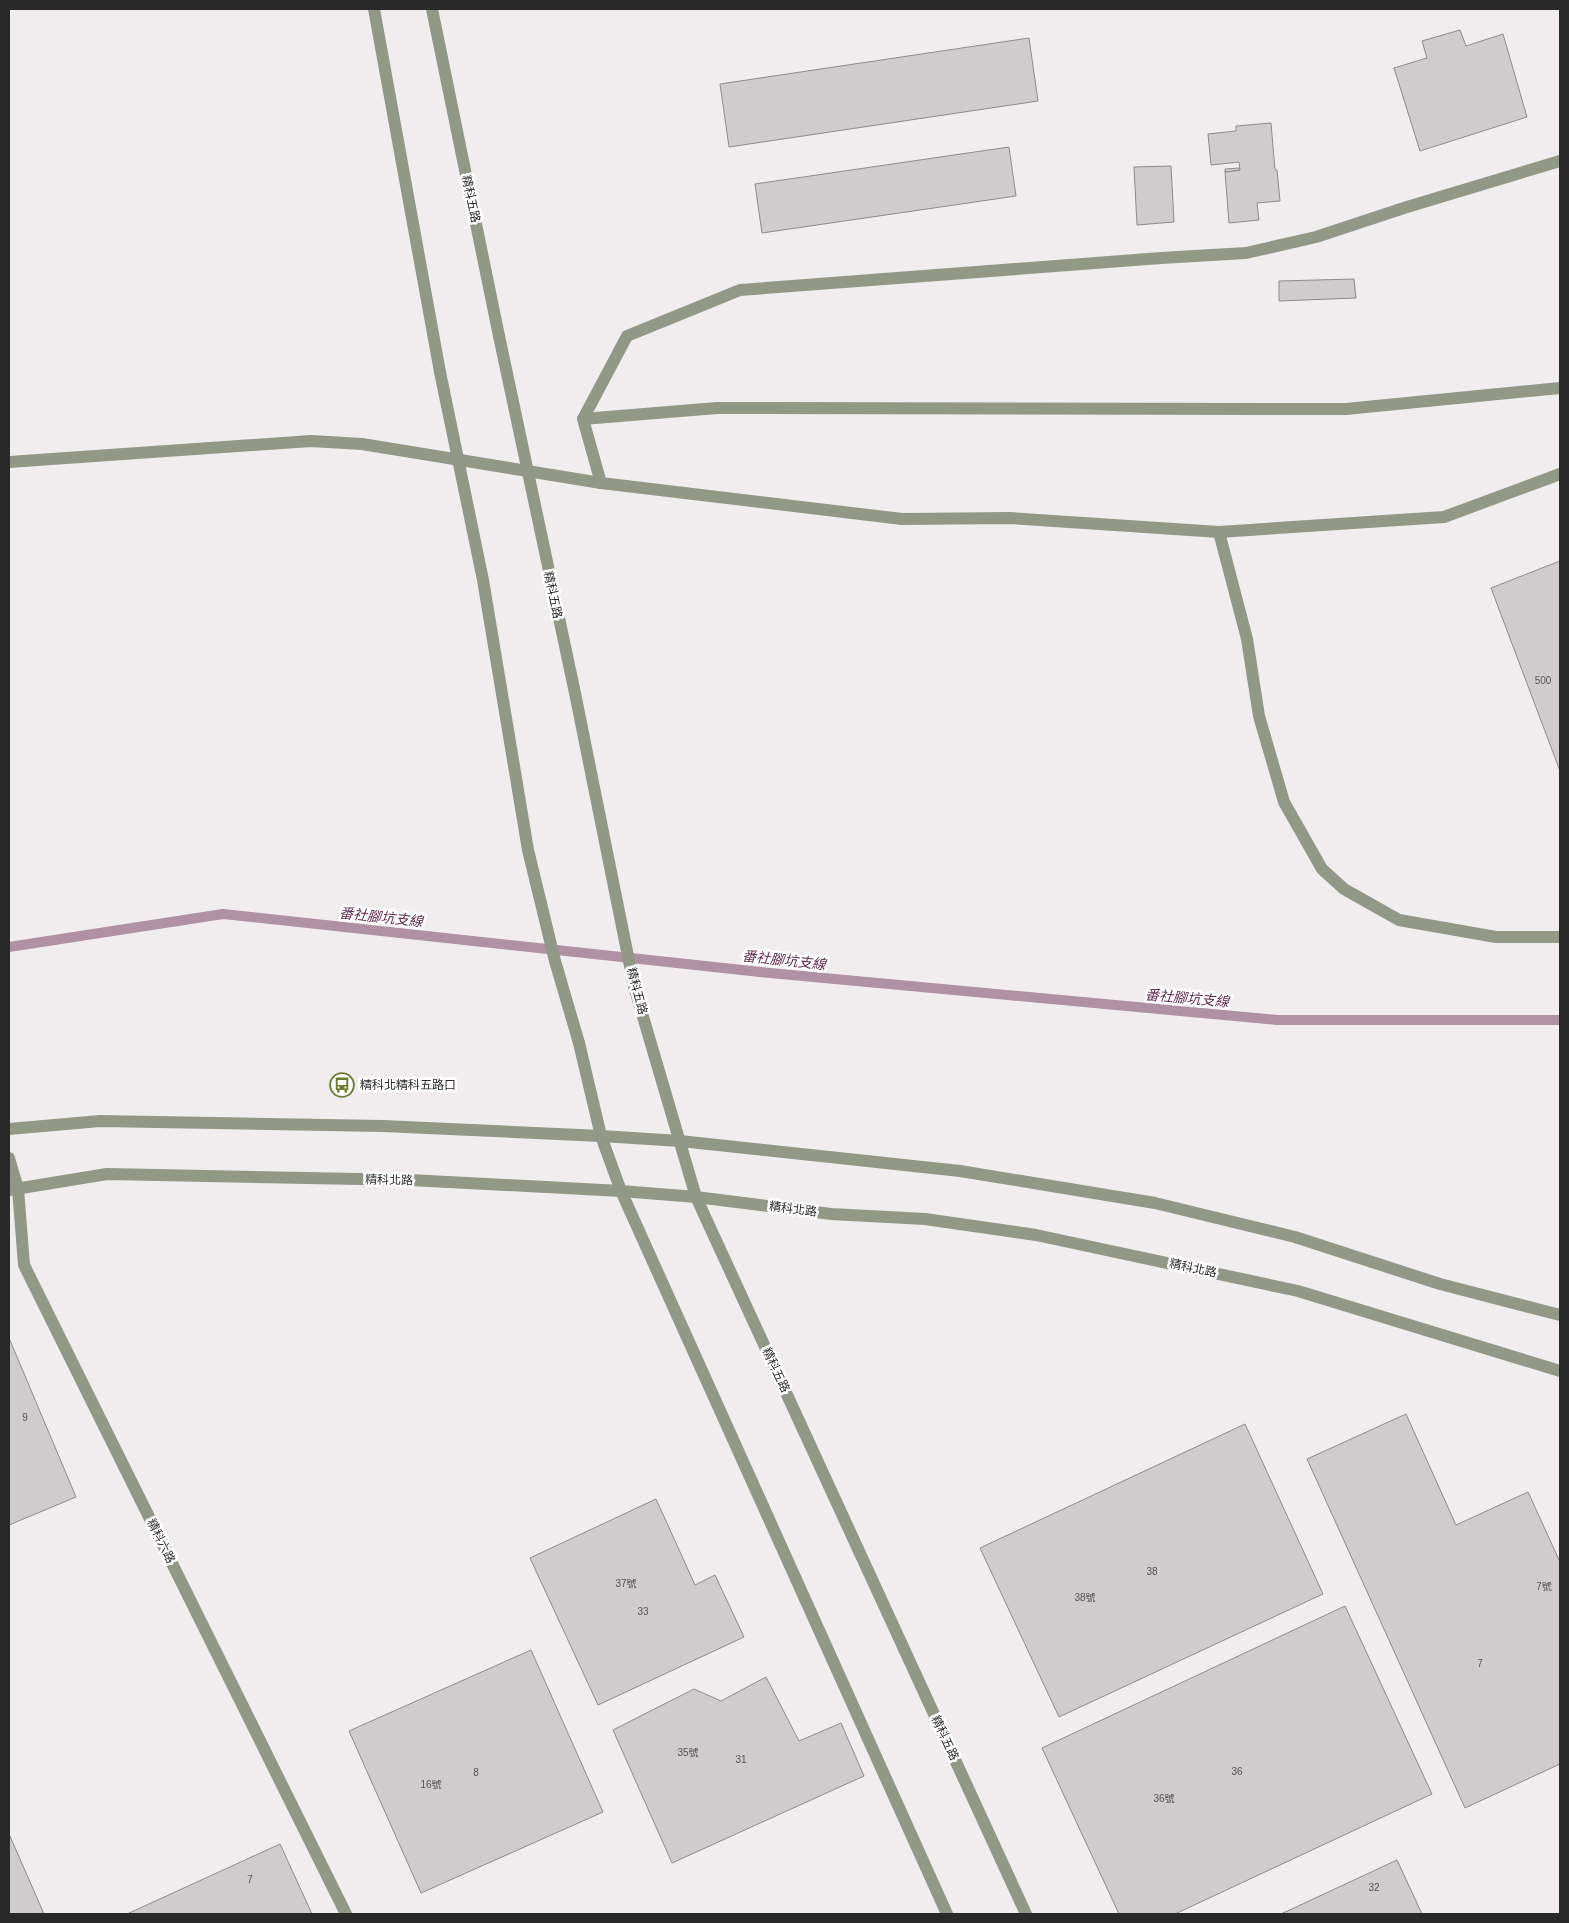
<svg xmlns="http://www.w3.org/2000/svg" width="1569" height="1923" font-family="Arial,'Noto Sans TC',sans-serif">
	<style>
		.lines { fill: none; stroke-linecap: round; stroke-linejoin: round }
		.stream { stroke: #b091a3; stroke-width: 10 }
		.building { fill: #d0ccce; stroke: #8e8a8c }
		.minor { stroke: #929886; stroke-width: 12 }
		.tertiary { stroke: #929886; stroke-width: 12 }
		.tertiary-bridge { stroke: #929886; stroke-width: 12 }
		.labels { text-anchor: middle; stroke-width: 5; stroke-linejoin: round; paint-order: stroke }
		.number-label { font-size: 10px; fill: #545253 }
		.street-label { font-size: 12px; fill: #2a292a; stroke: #fff }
		.poi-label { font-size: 12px; fill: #2a292a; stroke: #fff; text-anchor: start }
		.water-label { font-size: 14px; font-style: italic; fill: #642e50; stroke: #fff }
	</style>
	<rect width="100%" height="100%" fill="#f1edef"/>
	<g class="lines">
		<!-- stream -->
		<path class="stream" d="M 9,947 L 223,914 L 770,973 L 1277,1020 L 1560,1020"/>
	</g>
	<!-- building -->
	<g class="building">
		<path d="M 1460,30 L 1466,46 L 1503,34 L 1527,117 L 1420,151 L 1394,68 L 1427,58 L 1422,41 Z"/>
		<path d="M 1029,38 L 1038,101 L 729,147 L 720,84 Z"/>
		<path d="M 1271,123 L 1275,170 L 1277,170 L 1280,201 L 1257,203 L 1259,220 L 1229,223 L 1225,172 L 1240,170 L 1239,162 L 1211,165 L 1208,134 L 1236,131 L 1236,126 Z"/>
		<path d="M 1009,147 L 1016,196 L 762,233 L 755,184 Z"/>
		<path d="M 1171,166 L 1174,222 L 1137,225 L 1134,167 Z"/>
		<path d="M 1239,168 L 1240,170 L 1225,172 L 1225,169 Z"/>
		<path d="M 1354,279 L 1356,298 L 1279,301 L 1279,281 Z"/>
		<path d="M 1560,561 L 1560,771 L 1491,588 Z"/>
		<path d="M 9,1338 L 76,1497 L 9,1525 Z"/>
		<path d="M 1406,1414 L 1456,1525 L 1528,1492 L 1560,1562 L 1560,1764 L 1465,1808 L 1307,1459 Z"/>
		<path d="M 1245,1424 L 1323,1594 L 1059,1717 L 980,1548 Z"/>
		<path d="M 656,1499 L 695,1585 L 715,1575 L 744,1637 L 598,1705 L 530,1558 Z"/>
		<path d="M 1345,1606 L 1432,1794 L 1175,1914 L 1119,1914 L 1042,1748 Z"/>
		<path d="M 531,1650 L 603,1812 L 421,1893 L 349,1731 Z"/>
		<path d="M 766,1677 L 799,1741 L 841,1723 L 864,1776 L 672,1863 L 613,1730 L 694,1689 L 721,1701 Z"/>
		<path d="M 9,1834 L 44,1914 L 9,1914 Z"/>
		<path d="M 280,1844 L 312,1914 L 127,1914 Z"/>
		<path d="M 1397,1860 L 1422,1914 L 1281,1914 Z"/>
	</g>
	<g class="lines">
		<!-- minor -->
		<g class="minor">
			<path d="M 583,419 L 717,408 L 1346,409 L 1560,388"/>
			<path d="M 9,462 L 311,441 L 362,444 L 601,483 L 902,519 L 1010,518 L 1219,532 L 1247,639 L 1259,716 L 1284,802 L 1322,869 L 1344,889 L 1399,920 L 1496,937 L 1560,937"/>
			<path d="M 601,483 L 583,419 L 627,336 L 740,290 L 1161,258 L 1246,253 L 1316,237 L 1407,207 L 1560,161"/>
			<path d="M 1219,532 L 1444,517 L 1560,474"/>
			<path d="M 9,1158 L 18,1189 L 24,1265 L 346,1914"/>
		</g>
		<!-- tertiary -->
		<g class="tertiary">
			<path d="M 374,9 L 440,372"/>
			<path d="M 432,9 L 499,336"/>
			<path d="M 634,986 L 696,1197 L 1026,1914"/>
			<path d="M 579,1043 L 601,1136 L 621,1191 L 947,1914"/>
			<path d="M 9,1129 L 100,1121 L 383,1126 L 601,1136 L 680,1141 L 960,1171 L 1155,1203 L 1295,1237 L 1440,1284 L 1560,1315"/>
			<path d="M 9,1190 L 107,1174 L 410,1180 L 621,1191 L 696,1197 L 831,1214 L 925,1219 L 1036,1235 L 1298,1291 L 1560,1371"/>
		</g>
		<!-- tertiary-bridge -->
		<g class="tertiary-bridge">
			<path d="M 499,336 L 575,693 L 634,986"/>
			<path d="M 440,372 L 483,580 L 528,850 L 555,961 L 579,1043"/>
		</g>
	</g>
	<!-- icons -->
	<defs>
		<g id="bus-ring" transform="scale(1.25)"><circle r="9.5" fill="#fff" stroke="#687f30" stroke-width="1.5"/><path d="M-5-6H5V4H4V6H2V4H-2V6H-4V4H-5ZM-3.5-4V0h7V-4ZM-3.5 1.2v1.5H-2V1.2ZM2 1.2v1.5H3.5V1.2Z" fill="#687f30"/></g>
	</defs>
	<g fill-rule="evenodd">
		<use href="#bus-ring" x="342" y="1085"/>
	</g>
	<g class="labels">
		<!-- number labels -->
		<g class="number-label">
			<text x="1543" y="684">500</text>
			<text x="25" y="1421">9</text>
			<text x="1152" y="1575">38</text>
			<text x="626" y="1587">37號</text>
			<text x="1544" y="1590">7號</text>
			<text x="1085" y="1601">38號</text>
			<text x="643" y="1615">33</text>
			<text x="1480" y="1667">7</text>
			<text x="688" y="1756">35號</text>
			<text x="741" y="1763">31</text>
			<text x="1237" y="1775">36</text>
			<text x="476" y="1776">8</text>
			<text x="431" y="1788">16號</text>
			<text x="1164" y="1802">36號</text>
			<text x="250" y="1883">7</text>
			<text x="1374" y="1891">32</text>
		</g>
		<!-- street labels -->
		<g class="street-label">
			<text transform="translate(471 199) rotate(78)" y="4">精科五路</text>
			<text transform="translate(553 595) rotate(78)" y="4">精科五路</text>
			<text transform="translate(637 991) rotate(75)" y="4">精科五路</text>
			<text transform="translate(389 1180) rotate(1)" y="4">精科北路</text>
			<text transform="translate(793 1209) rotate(7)" y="4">精科北路</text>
			<text transform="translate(1193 1268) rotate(12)" y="4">精科北路</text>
			<text transform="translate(776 1370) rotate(65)" y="4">精科五路</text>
			<text transform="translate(161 1541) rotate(64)" y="4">精科六路</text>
			<text transform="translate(945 1738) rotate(65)" y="4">精科五路</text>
		</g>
		<!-- poi labels -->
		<g class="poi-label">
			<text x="360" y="1089">精科北精科五路口</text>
		</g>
		<!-- water labels -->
		<g class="water-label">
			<text transform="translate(381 917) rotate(6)" y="5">番社腳坑支線</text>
			<text transform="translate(784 960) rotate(6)" y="5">番社腳坑支線</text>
			<text transform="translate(1187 998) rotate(5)" y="5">番社腳坑支線</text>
		</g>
	</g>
	<!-- border -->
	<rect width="1569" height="1923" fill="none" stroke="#2a292a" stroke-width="20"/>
</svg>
